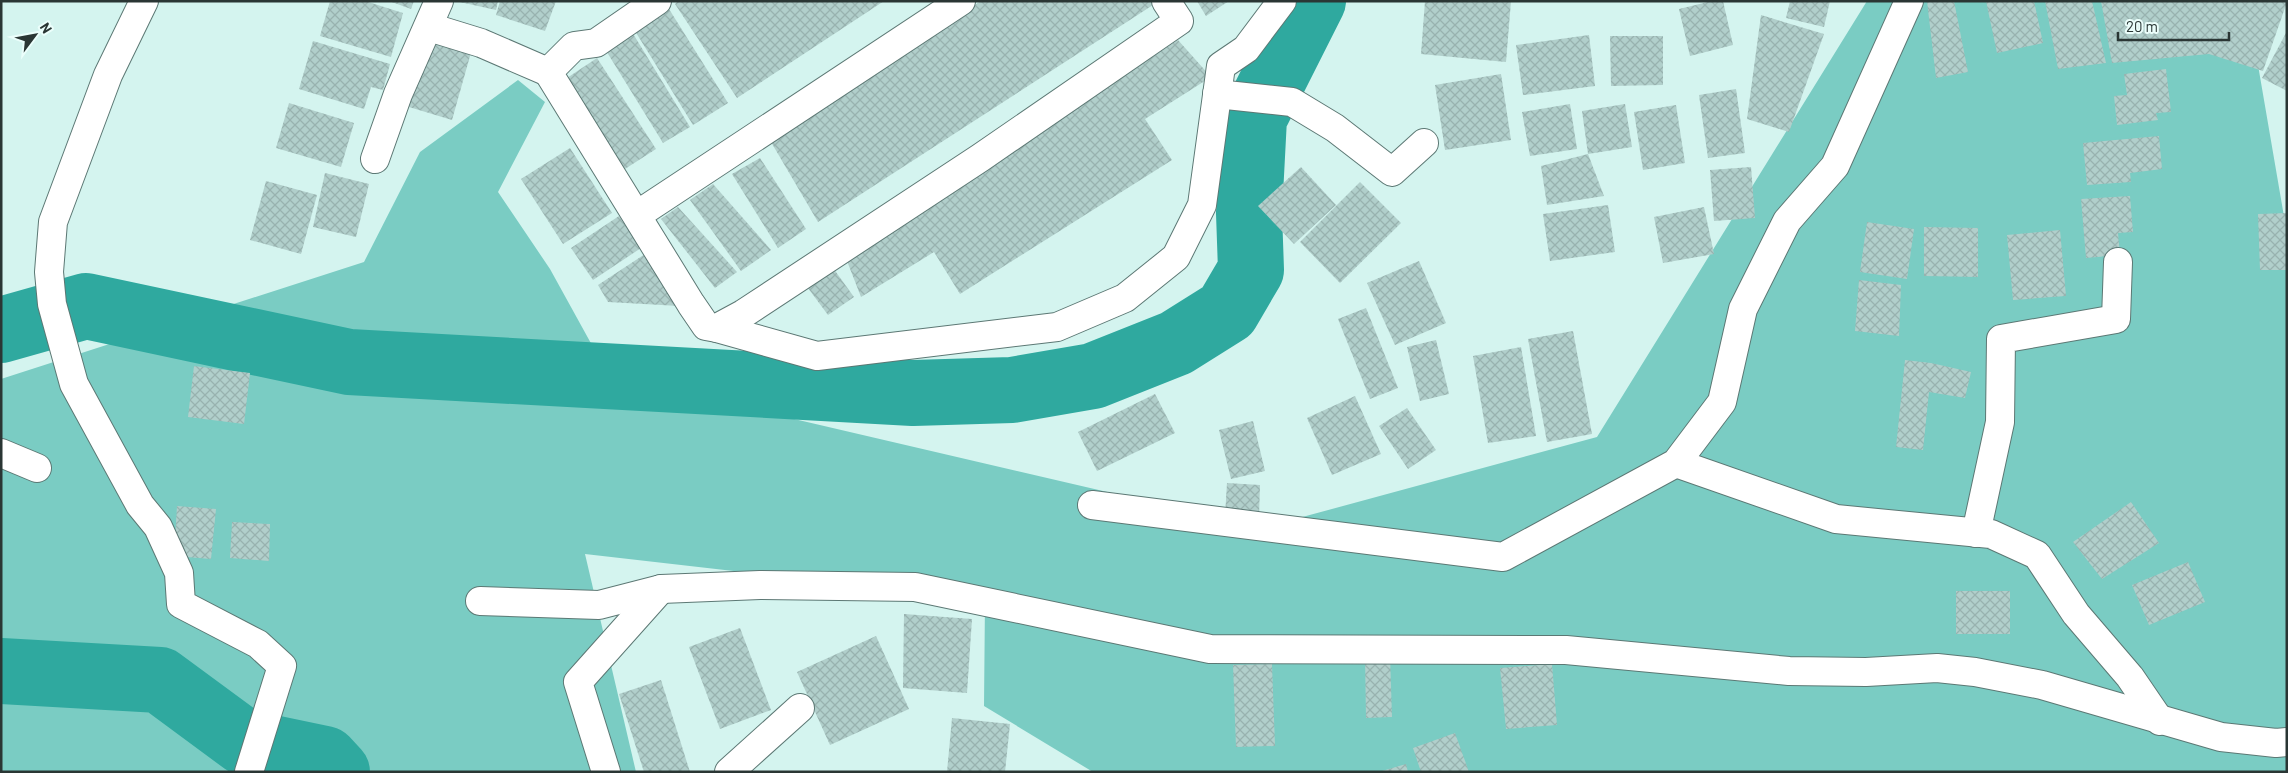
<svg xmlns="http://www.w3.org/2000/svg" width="2288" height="773" font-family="Barlow,sans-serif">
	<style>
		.green { fill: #7accc3 }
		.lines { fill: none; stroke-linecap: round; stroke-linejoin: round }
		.river { stroke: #2fa99f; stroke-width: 66 }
		.building { fill: url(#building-cross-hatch) }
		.minor-casing { stroke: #5c7874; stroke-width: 30 }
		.minor { stroke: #fff; stroke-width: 28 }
	</style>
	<defs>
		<pattern id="building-cross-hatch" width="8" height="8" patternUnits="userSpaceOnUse" patternTransform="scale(1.25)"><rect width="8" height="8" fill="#b1cfcb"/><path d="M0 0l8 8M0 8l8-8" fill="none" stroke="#98b2af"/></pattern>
	</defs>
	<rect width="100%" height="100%" fill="#d4f4ef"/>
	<!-- green -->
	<path class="green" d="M 1867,1 L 2247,1 L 2287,234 L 2287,772 L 1093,772 L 984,706 L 985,600 L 585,554 L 636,772 L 1,772 L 1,379 L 364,262 L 420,152 L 518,80 L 545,102 L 498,192 L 550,269 L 609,376 L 1262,528 L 1597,437 Z"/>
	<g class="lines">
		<!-- river -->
		<g class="river">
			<path d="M 1,330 L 86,306 L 349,362 L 913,393 L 1012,390 L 1093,376 L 1176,343 L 1227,311 L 1251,270 L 1249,213 L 1254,118 L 1313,1"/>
			<path d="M 1,671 L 160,680 L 244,742 L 325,759 L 337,772"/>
		</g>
	</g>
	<!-- building -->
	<g class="building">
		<path d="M 330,1 L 365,1 L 403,13 L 391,57 L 320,36 Z"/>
		<path d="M 389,1 L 414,1 L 411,9 Z"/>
		<path d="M 455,1 L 498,1 L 496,10 Z"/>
		<path d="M 500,1 L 556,1 L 545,31 L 496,15 Z"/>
		<path d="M 678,1 L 884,1 L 737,98 L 675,4 Z"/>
		<path d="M 981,1 L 1151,1 L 1153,5 L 818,222 L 771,142 Z"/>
		<path d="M 1197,1 L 1229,1 L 1206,16 Z"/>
		<path d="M 1425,1 L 1511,1 L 1506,62 L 1421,54 Z"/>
		<path d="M 1712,1 L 1723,1 L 1733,45 L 1690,56 L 1679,9 Z"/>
		<path d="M 1790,1 L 1830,1 L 1824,27 L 1786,18 Z"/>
		<path d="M 1927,1 L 1954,1 L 1968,72 L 1936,78 Z"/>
		<path d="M 1986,1 L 2034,1 L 2043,43 L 1997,53 Z"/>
		<path d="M 2045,1 L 2092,1 L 2106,63 L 2058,69 Z"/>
		<path d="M 2101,1 L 2287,1 L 2287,2 L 2263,71 L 2209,54 L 2112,63 Z"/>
		<path d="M 669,9 L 728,103 L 693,125 L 635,31 Z"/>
		<path d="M 1761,15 L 1824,34 L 1789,132 L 1747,119 Z"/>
		<path d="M 2287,31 L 2287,91 L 2262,78 Z"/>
		<path d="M 632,32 L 690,127 L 663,143 L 605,49 Z"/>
		<path d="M 1589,35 L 1595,86 L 1523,95 L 1516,45 Z"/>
		<path d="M 429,36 L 472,49 L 452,120 L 409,107 Z"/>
		<path d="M 1610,36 L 1663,36 L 1663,85 L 1611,86 Z"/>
		<path d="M 1178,40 L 1211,77 L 1145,119 L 1172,160 L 960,294 L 934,252 L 861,297 L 847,261 Z"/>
		<path d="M 313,41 L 390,64 L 383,90 L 371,87 L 364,109 L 299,89 Z"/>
		<path d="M 597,58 L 656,149 L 625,169 L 567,78 Z"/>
		<path d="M 2166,69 L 2171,112 L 2156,113 L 2158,120 L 2117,125 L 2114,96 L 2127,95 L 2124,74 Z"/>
		<path d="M 1501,74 L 1511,140 L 1445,150 L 1435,85 Z"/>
		<path d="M 1736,89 L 1745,153 L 1708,158 L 1699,95 Z"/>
		<path d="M 289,103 L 354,123 L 341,167 L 276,148 Z"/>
		<path d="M 1570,104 L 1577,149 L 1530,156 L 1522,112 Z"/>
		<path d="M 1625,104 L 1632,147 L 1588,154 L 1582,111 Z"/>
		<path d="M 1676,105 L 1685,163 L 1643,170 L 1634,112 Z"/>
		<path d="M 2159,136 L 2162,169 L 2130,173 L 2131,182 L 2087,185 L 2083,143 Z"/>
		<path d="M 570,148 L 612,213 L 563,244 L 521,179 Z"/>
		<path d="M 1588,154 L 1604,196 L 1547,205 L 1541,166 Z"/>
		<path d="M 760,158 L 806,229 L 778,248 L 732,174 Z"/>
		<path d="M 1301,167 L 1336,205 L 1294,244 L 1258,206 Z"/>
		<path d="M 1751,167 L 1755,218 L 1714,221 L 1710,170 Z"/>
		<path d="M 325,173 L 369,184 L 356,237 L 313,227 Z"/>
		<path d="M 266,181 L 317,195 L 301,254 L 250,240 Z"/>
		<path d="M 1360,182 L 1401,223 L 1340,283 L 1300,242 Z"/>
		<path d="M 713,184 L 771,250 L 741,271 L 690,200 Z"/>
		<path d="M 2130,196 L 2133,232 L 2118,233 L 2120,255 L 2086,258 L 2081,199 Z"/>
		<path d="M 1608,205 L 1615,252 L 1550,261 L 1543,214 Z"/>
		<path d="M 678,207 L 737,272 L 715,288 L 661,219 Z"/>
		<path d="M 1704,207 L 1714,254 L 1663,263 L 1654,217 Z"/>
		<path d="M 2287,213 L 2287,270 L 2260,270 L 2258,214 Z"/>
		<path d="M 619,216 L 641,248 L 593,280 L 571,248 Z"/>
		<path d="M 1867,222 L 1914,229 L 1907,279 L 1860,272 Z"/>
		<path d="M 1924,227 L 1978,228 L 1978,277 L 1924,276 Z"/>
		<path d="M 2060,230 L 2066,296 L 2013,300 L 2007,235 Z"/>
		<path d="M 645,254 L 679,306 L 608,302 L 598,285 Z"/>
		<path d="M 828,261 L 854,297 L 828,315 L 802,280 Z"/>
		<path d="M 1419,261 L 1446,323 L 1395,345 L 1367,283 Z"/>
		<path d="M 1859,280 L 1901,285 L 1899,336 L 1855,331 Z"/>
		<path d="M 1366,308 L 1398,388 L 1370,399 L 1338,319 Z"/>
		<path d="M 1573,331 L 1592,434 L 1547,442 L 1528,339 Z"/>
		<path d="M 1436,340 L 1449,394 L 1420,401 L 1407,347 Z"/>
		<path d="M 1521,347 L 1536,436 L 1488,443 L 1473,356 Z"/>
		<path d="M 1905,360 L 1931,363 L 1971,372 L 1965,398 L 1929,392 L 1923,450 L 1896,447 Z"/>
		<path d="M 194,366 L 250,373 L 244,424 L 188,417 Z"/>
		<path d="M 1155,394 L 1175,433 L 1097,471 L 1078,432 Z"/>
		<path d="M 1355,396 L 1381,454 L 1332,475 L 1307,418 Z"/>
		<path d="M 1407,408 L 1436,450 L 1408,469 L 1379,426 Z"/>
		<path d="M 1253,421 L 1265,471 L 1231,479 L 1219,430 Z"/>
		<path d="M 1227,483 L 1260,485 L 1259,518 L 1225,516 Z"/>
		<path d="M 2131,502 L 2159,543 L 2102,579 L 2073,542 Z"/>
		<path d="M 177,506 L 216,509 L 211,559 L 174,556 Z"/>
		<path d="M 232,522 L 270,524 L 269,561 L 230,558 Z"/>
		<path d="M 2188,562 L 2205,602 L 2149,625 L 2132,585 Z"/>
		<rect x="1956" y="591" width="54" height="43"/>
		<path d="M 904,614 L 972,619 L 967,693 L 903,688 Z"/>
		<path d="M 740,628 L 771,710 L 720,729 L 689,647 Z"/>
		<path d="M 876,636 L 909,709 L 830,745 L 797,672 Z"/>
		<path d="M 1365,655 L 1390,655 L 1392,717 L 1366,718 Z"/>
		<path d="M 1272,664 L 1275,746 L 1236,747 L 1233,665 Z"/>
		<path d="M 1552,664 L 1557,725 L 1506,729 L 1500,668 Z"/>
		<path d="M 661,680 L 690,772 L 644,772 L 619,694 Z"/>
		<path d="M 952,718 L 1010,724 L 1005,772 L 947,772 Z"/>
		<path d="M 1455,733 L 1469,772 L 1421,772 L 1413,748 Z"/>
		<path d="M 1406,764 L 1408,772 L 1382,772 L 1382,771 Z"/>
	</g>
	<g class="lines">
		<!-- minor casing -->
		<g class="minor-casing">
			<g id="minor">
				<path d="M 144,1 L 108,75 L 53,222 L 49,272 L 52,304 L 74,384 L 140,505 L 158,527 L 179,573 L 181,604 L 258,644 L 282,666 L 249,772"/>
				<path d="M 657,1 L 596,43 L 574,46 L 548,72 L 691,304 L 706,326 L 717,328 L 743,314 L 980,158 L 1179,21 L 1166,1"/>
				<path d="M 429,27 L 481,43 L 548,72"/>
				<path d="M 1217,94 L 1292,102 L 1335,128 L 1392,172 L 1424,143"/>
				<path d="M 375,159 L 398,94 L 439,1"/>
				<path d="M 637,215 L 961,1"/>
				<path d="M 717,328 L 817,356 L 1057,327 L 1125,298 L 1176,257 L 1202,205 L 1221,66 L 1246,49 L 1282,1"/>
				<path d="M 1,453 L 37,468"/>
				<path d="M 1676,463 L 1836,519 L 1991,534 L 2037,555 L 2076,614 L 2130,677 L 2160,721"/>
				<path d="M 1092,505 L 1503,557 L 1676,463 L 1722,402 L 1743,309 L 1787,221 L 1835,166 L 1909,1"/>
				<path d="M 1976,533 L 2000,422 L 2001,339 L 2116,319 L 2118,262"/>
				<path d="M 480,601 L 599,605 L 661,589 L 760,585 L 915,587 L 1210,649 L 1566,650 L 1789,671 L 1866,672 L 1937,668 L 1975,672 L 2042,685 L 2221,737 L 2276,743 L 2287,742"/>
				<path d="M 606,772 L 578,682 L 661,589"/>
				<path d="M 729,772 L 800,708"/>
			</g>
		</g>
		<!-- minor -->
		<use href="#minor" class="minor"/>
	</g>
	<!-- border -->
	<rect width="2288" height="773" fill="none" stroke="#2a3634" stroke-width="5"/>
	<!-- north arrow -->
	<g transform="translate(35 35) rotate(58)" stroke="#ebfefb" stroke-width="4" paint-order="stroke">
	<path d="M0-4L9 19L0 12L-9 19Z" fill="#2a3634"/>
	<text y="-8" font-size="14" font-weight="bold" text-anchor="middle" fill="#2a3634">N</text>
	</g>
	<!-- scale -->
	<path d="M2118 32v8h111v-8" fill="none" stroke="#2a3634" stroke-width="2.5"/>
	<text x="2126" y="32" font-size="15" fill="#2a3634" stroke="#ebfefb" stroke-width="4" paint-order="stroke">20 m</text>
</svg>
